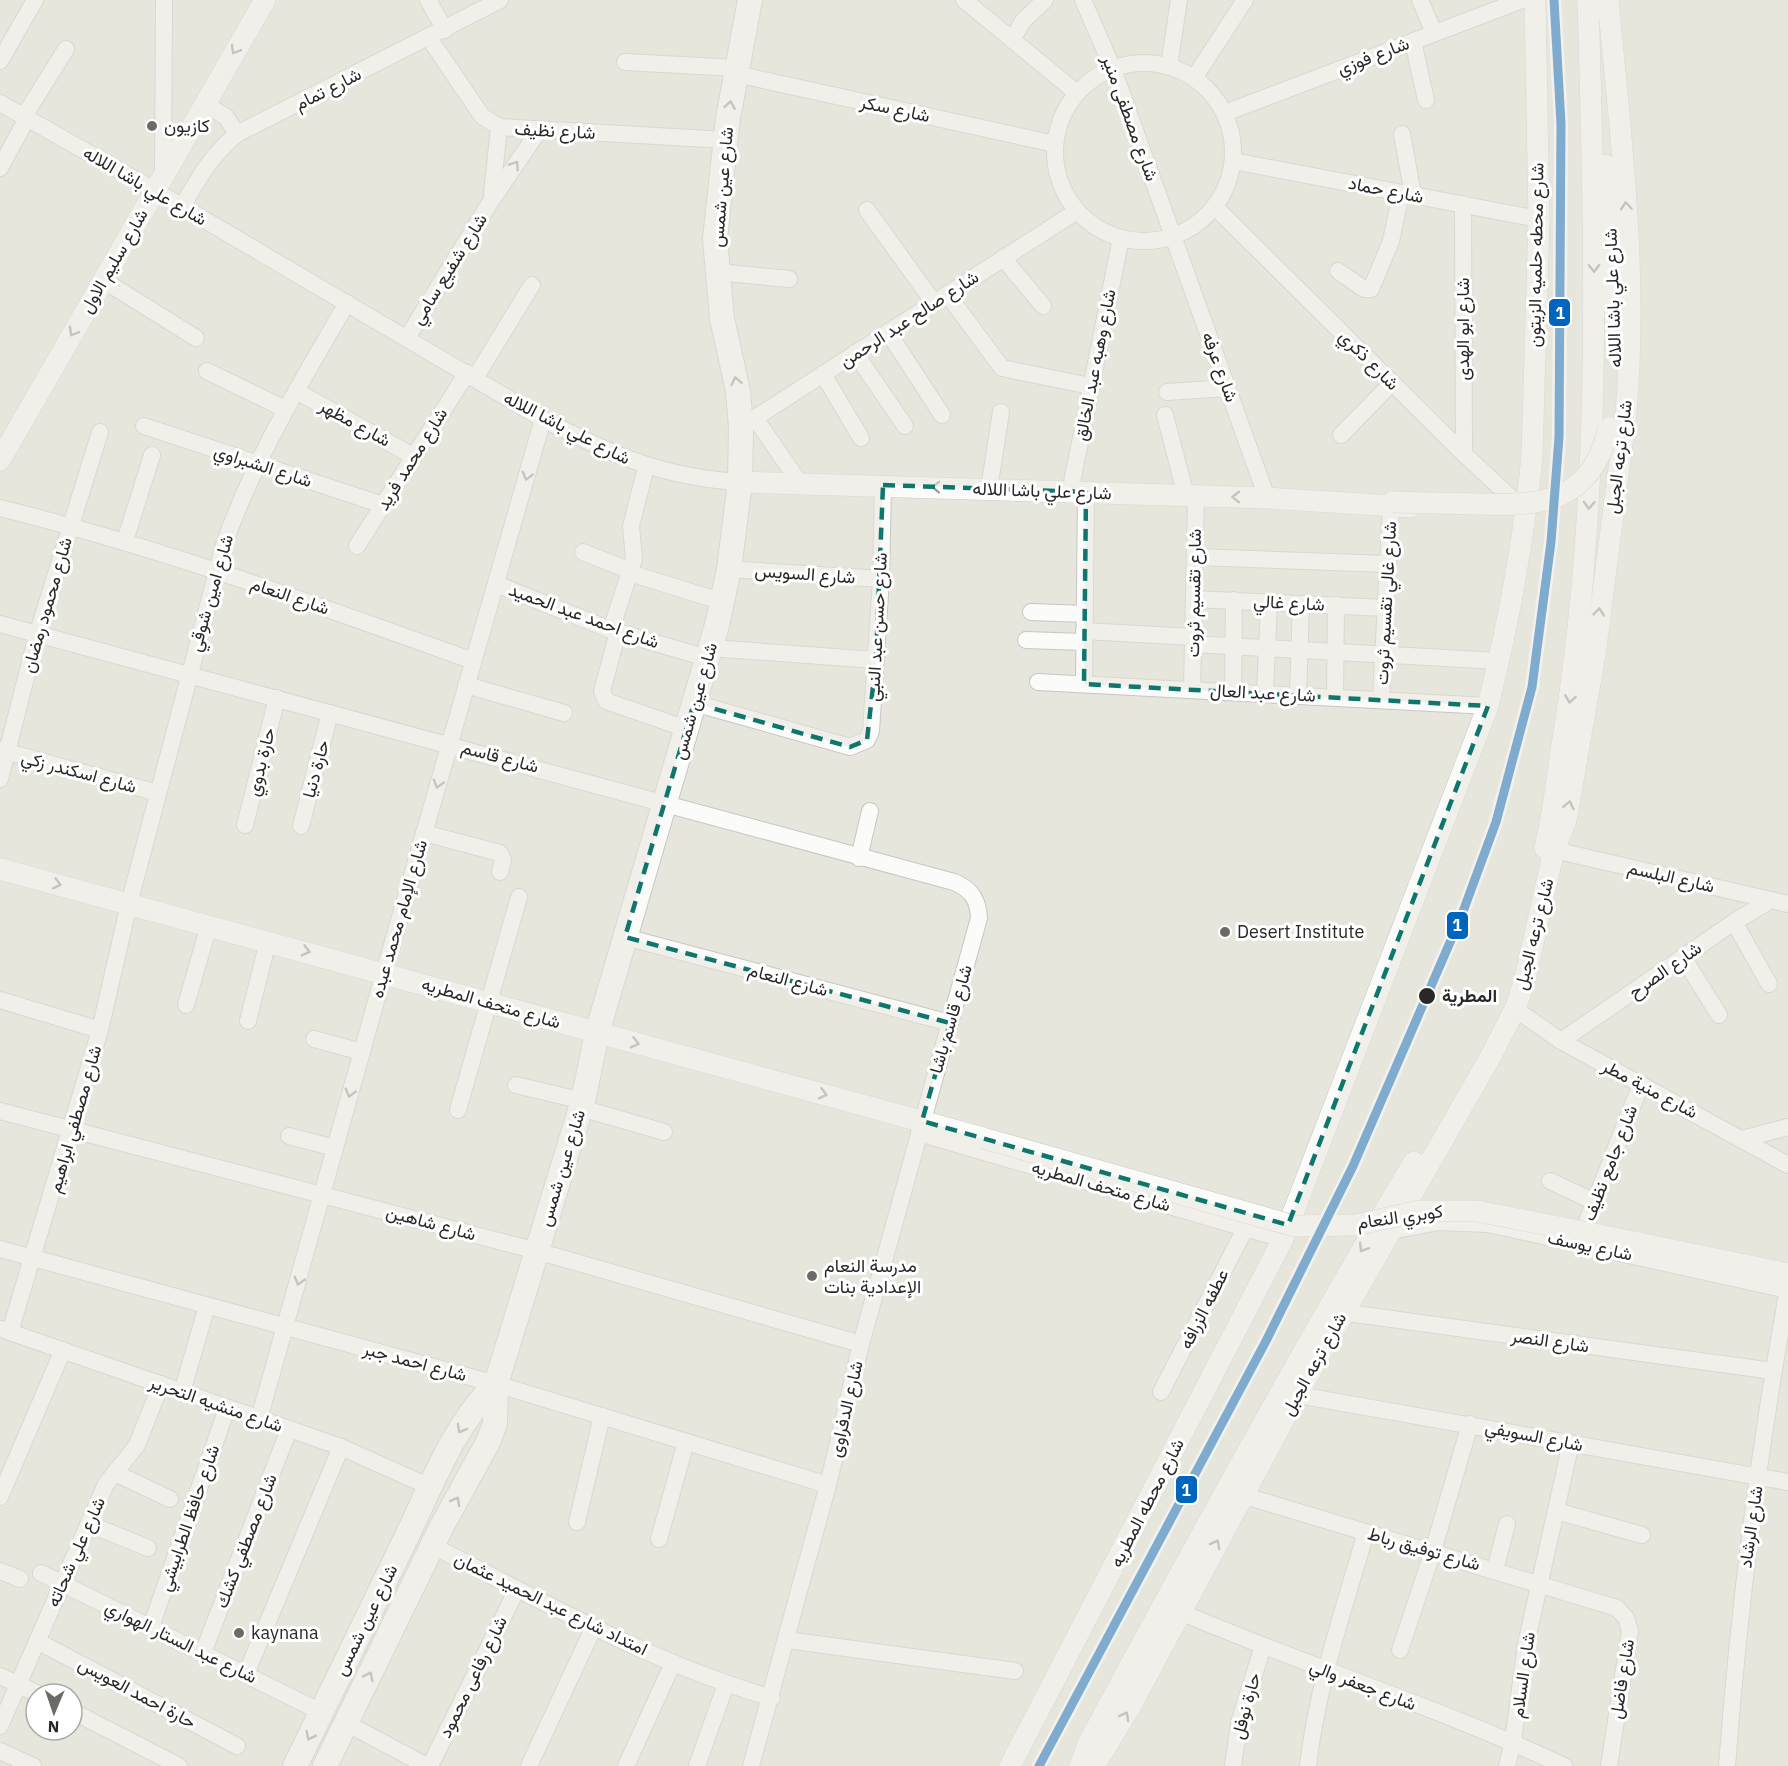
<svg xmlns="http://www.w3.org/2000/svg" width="1788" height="1766" font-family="'IBM Plex Sans',Vazirmatn,sans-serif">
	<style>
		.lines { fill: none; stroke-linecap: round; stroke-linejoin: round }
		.minor-casing { stroke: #c7c6c6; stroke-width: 18 }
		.tertiary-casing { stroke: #c7c6c6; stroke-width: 22 }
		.secondary-casing { stroke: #c7c6c6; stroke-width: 26 }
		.minor { stroke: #fbfbfa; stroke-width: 16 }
		.tertiary { stroke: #fbfbfa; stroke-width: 21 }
		.secondary { stroke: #fbfbfa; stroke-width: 24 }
		.tertiary-bridge-casing { stroke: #c7c6c6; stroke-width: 22; stroke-linecap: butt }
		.tertiary-bridge { stroke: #fbfbfa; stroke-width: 21 }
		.metro-1-casing { stroke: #fff; stroke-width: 14 }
		.metro-1 { stroke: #0065bd; stroke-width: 9 }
		.oneway { stroke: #9c9c9c }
		.marked { fill: none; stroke: #0f766e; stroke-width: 4.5; stroke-dasharray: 12 8; stroke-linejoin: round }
		.poi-dot { fill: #6b6a67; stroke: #fff; stroke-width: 2 }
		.stop-dot { fill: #282828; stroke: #fff; stroke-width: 2 }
		.labels { text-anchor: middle; stroke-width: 6; stroke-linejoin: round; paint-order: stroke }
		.street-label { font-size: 18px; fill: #282828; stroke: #fff }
		.poi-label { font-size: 18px; fill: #282828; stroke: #fff; text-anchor: start }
		.stop-label { font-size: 18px; font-weight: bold; fill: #282828; stroke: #fff; text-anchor: start }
		.line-badge { stroke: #fff; stroke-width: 2 }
		.badge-label { font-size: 16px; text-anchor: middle; font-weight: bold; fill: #fff }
	</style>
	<rect width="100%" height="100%" fill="#e7e6dc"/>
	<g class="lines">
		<!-- minor casing -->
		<g class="minor-casing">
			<g id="minor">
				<path d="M 428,0 L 445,30"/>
				<path d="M 964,0 L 1077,93"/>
				<path d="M 1083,0 L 1113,69 L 1267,498"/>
				<path d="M 1420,0 L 1434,33"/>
				<path d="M 429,38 L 482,116 L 499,127 L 726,140"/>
				<path d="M 1012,40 L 1023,21 L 1045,0"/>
				<path d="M 1413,41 L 1426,100"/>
				<path d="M 0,61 L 35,0"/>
				<path d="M 625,62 L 737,68"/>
				<circle cx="1144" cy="152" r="89"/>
				<path d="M 1169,66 L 1179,0"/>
				<path d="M 736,74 L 1055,144"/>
				<path d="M 1194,78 L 1245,0"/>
				<path d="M 0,103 L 154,190 L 543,419 C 612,455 661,477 740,482"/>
				<path d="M 204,103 L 226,117 L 237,134"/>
				<path d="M 1225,113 L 1522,0"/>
				<path d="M 23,118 L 66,49"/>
				<path d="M 1402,134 L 1413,195"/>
				<path d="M 1233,161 L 1539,219"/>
				<path d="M 0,168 L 26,120"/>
				<path d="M 163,174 L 164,0"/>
				<path d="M 492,194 L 499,127"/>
				<path d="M 1463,204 L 1464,454"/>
				<path d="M 182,207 C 198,179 212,154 237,134 L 500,0"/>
				<path d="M 1215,207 L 1464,454 L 1522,508"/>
				<path d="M 867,210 L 934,303"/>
				<path d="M 1003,258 L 1043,306"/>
				<path d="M 1338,271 L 1364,289 L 1371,289 L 1391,241 L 1401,193"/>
				<path d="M 717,272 L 789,279"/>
				<path d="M 103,280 L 196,338"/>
				<path d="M 947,294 L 1002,368 L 1090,386"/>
				<path d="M 888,332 L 942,415"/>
				<path d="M 407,338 L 491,201 L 540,129"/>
				<path d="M 855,353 L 905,426"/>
				<path d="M 207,371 L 285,409"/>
				<path d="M 823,374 L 861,438"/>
				<path d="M 475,378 L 532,285"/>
				<path d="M 296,391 L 413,456"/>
				<path d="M 1167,392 L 1228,388"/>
				<path d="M 1165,415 L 1186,496"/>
				<path d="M 755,418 L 799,482"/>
				<path d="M 144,426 L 383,505"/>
				<path d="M 741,427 L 1077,211"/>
				<path d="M 1341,435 L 1392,383"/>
				<path d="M 989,489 L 1001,412"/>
				<path d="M 1070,492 L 1121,238"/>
				<path d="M 0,508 C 162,548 317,605 473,661"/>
				<path d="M 125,541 L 152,455"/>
				<path d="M 357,546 L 467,373"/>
				<path d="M 583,552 L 631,571"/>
				<path d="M 1195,557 L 1387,564"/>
				<path d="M 729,569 L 881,579"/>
				<path d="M 630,573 L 723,602"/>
				<path d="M 496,584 L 611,630 L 707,658"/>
				<path d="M 1194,599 L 1385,608"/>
				<path d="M 1031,612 L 1085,614"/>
				<path d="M 0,624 L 954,882 C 971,889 978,899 979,918 L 861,1344 L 828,1485 L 751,1766"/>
				<path d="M 611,630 L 634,559 L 631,526 L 646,467"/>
				<path d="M 1084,631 L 1193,637"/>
				<path d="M 618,632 L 602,691 L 606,701 L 687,729"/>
				<path d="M 1026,640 L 1084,642"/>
				<path d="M 1193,644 L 1499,661"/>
				<path d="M 711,648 L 876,660"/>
				<path d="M 1038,682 L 1488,706"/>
				<path d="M 1084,684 L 1086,492"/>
				<path d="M 466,685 L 564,713"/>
				<path d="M 1192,690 L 1196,496"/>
				<path d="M 1233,692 L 1234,600"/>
				<path d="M 1265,693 L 1269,602"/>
				<path d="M 1298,695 L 1301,604"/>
				<path d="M 1335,697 L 1336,605"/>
				<path d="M 1381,699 L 1391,506"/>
				<path d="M 694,703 L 850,747 L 867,740 L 871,731 L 881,579 L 883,485"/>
				<path d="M 0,750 L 158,793"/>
				<path d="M 0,779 L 37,635 L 100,432"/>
				<path d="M 245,825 L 277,698"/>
				<path d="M 301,826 L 330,713"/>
				<path d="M 424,833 L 500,853 L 503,860 L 500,872"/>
				<path d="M 1554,850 L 1788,904"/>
				<path d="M 859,858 L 870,811"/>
				<path d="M 1734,922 L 1769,984"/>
				<path d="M 625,937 L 950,1023"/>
				<path d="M 1683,957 L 1719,1015"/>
				<path d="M 0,1000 L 100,1030"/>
				<path d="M 186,1005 L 209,925"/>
				<path d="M 1515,1009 L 1561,1041 L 1788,1165"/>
				<path d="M 248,1021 L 268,941"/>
				<path d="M 314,1039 L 362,1052"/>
				<path d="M 1561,1041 L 1734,922 L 1771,900"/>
				<path d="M 516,1085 L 583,1101"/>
				<path d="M 581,1108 L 664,1132"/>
				<path d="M 458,1110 L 519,897"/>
				<path d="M 0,1111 L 537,1251 L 861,1344"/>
				<path d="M 919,1133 L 1283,1239"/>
				<path d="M 289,1136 L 335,1148"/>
				<path d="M 1742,1139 L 1788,1127"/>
				<path d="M 1550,1181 L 1595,1202"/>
				<path d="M 1391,1231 L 1439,1222 L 1488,1224 L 1788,1290"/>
				<path d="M 1579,1242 L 1641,1084"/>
				<path d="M 0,1249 L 496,1384 L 828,1485"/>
				<path d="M 1333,1311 L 1773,1371"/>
				<path d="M 1,1329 L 341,1447 L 430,1487"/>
				<path d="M 10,1332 L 100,1030 L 129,904 L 224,545 C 254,459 301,382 347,303"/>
				<path d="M 182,1392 L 207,1306"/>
				<path d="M 1161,1392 L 1246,1227"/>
				<path d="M 1287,1393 L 1788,1482"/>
				<path d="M 259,1419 L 384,973 L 543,419"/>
				<path d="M 115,1473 L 170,1499"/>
				<path d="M 1242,1495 L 1617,1608 L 1626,1618 L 1630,1631 L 1609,1766"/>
				<path d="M 0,1497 L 63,1350"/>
				<path d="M 1556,1511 L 1642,1535"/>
				<path d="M 577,1522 L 602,1416"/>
				<path d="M 89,1524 L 148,1548"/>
				<path d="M 659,1539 L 686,1442"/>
				<path d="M 433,1546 C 544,1602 652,1663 772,1698"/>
				<path d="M 1495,1570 L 1507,1524"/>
				<path d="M 0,1571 L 20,1579"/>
				<path d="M 41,1573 L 321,1712"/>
				<path d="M 1171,1608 C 1300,1664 1436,1706 1564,1766"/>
				<path d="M 151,1627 L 227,1408"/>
				<path d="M 787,1640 L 1015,1671"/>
				<path d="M 37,1641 L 237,1746"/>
				<path d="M 1400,1650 L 1433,1551 L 1470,1424"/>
				<path d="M 203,1653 L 289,1429"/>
				<path d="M 246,1674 L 341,1447"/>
				<path d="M 0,1676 L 38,1694"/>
				<path d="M 72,1711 L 179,1766"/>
				<path d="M 346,1723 L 427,1766"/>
				<path d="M 0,1726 L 106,1484 L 137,1445 L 161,1384"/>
				<path d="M 0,1751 L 33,1766"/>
				<path d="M 430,1766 L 517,1589"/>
				<path d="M 529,1766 L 593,1629"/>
				<path d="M 626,1766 L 673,1663"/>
				<path d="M 697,1766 L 726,1684"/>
				<path d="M 1233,1766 L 1239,1723 L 1263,1646"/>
				<path d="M 1308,1766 C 1317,1686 1344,1609 1366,1532"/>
				<path d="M 1507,1766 L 1513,1741 L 1526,1644 L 1571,1443"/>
				<path d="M 1727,1766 C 1739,1606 1759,1447 1788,1289"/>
			</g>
		</g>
		<!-- tertiary casing -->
		<g class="tertiary-casing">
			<g id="tertiary">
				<path d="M 1605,165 L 1613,263 L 1617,356"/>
				<path d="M 0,460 L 265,0"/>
				<path d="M 740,482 L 1267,498 L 1410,507"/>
				<path d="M 1545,848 C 1553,814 1557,779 1562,745 C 1603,499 1595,249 1588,0"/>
				<path d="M 0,869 L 983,1138"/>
				<path d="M 1634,1242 L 1788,1274"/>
				<path d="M 1010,1766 L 1283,1239 L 1488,706 C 1508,625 1524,539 1532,456 L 1539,219 L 1535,0"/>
				<path d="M 1080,1766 L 1089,1742 C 1194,1547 1300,1353 1414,1162"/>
				<path d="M 1094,1766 L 1129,1709 L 1297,1395 L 1492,1054 L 1515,1009 L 1524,983 L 1554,850 L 1566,820 L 1595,655 L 1626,413 C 1638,275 1621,137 1608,0"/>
			</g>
		</g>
		<!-- secondary casing -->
		<g class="secondary-casing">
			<g id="secondary">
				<path d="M 295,1766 C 332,1691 368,1616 405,1540 C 431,1487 453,1425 496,1384"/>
				<path d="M 325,1766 L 442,1526 L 488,1442 L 495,1424 L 496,1384 L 583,1101 L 597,1033 L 717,625 L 729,569 L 740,482 L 741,427 L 738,391 L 722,318 L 715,239 L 728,118 L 750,0"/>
			</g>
		</g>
		<!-- minor -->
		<use href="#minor" class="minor"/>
		<!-- tertiary -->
		<use href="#tertiary" class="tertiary"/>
		<!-- secondary -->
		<use href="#secondary" class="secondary"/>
		<!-- tertiary-bridge casing -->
		<g class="tertiary-bridge-casing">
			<g id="tertiary-bridge">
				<path d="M 1393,502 C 1421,503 1449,503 1477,504 C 1544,506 1590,503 1609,428"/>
				<path d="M 983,1138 L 1294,1226 L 1356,1225 L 1419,1211 L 1477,1211 L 1634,1242"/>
			</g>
		</g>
		<!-- tertiary-bridge -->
		<use href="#tertiary-bridge" class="tertiary-bridge"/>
		<!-- metro-1 casing -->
		<g class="metro-1-casing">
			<path id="metro-1" d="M 1039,1766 L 1266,1341 L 1353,1166 L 1461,917 L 1496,822 L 1532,687 L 1551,542 L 1559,437 L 1561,124 L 1554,0"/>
		</g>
		<!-- metro-1 -->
		<use href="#metro-1" class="metro-1"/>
	</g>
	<!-- one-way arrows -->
	<defs><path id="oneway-chevron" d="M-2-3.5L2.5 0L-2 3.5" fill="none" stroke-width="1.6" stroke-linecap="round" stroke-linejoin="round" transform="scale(1.5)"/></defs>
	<g class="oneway">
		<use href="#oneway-chevron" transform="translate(235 50) rotate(120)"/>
		<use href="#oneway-chevron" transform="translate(730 105) rotate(-80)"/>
		<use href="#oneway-chevron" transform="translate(515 165) rotate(-56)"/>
		<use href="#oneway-chevron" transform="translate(1626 206) rotate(-95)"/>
		<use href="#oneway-chevron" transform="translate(1594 268) rotate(89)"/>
		<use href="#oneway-chevron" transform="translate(73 332) rotate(120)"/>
		<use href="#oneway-chevron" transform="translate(736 381) rotate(-102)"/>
		<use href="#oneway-chevron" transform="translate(527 476) rotate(106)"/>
		<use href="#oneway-chevron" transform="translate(936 487) rotate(-178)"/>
		<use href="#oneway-chevron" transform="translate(1236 497) rotate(-179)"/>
		<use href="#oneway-chevron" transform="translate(1589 505) rotate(93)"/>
		<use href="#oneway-chevron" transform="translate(1599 612) rotate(-84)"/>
		<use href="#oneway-chevron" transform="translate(1570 699) rotate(99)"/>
		<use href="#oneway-chevron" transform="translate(438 784) rotate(106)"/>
		<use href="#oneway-chevron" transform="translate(1569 805) rotate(-78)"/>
		<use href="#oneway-chevron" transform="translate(57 884) rotate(15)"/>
		<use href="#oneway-chevron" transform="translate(306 951) rotate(15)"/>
		<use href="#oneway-chevron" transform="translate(635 1043) rotate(15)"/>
		<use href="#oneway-chevron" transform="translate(350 1093) rotate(106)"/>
		<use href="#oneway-chevron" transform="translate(823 1094) rotate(15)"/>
		<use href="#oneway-chevron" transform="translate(1363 1248) rotate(121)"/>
		<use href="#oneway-chevron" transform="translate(299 1281) rotate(105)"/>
		<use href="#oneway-chevron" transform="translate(461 1429) rotate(119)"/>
		<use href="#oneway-chevron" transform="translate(456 1501) rotate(-61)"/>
		<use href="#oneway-chevron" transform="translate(1216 1544) rotate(-62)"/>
		<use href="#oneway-chevron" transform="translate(369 1676) rotate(-64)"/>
		<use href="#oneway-chevron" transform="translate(1125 1716) rotate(-61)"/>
		<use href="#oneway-chevron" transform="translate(310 1736) rotate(116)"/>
	</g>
	<!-- marked area -->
	<path d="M0 0H1788V1766H0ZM 883,485 L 1086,492 L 1084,684 L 1488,706 L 1288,1225 L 922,1121 L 950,1023 L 625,937 L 694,703 L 850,747 L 867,740 L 876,660 Z" fill="#e7e6dc" fill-opacity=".55" fill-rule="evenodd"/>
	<path class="marked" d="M 883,485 L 1086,492 L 1084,684 L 1488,706 L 1288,1225 L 922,1121 L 950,1023 L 625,937 L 694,703 L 850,747 L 867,740 L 876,660 Z"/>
	<!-- markers -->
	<g class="poi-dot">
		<circle cx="152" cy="126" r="6"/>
		<circle cx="1225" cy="932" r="6"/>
		<circle cx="812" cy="1276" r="6"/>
		<circle cx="239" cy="1633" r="6"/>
	</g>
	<circle class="stop-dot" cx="1427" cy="996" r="9"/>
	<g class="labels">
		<!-- street labels -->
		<g class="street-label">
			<text transform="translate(1373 56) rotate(-21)" y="6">شارع فوزي</text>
			<text transform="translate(328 89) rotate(-27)" y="6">شارع تمام</text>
			<text transform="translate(895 109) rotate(12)" y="6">شارع سكر</text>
			<text transform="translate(1130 118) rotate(70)" y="6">شارع مصطفى منير</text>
			<text transform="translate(555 131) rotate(3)" y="6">شارع نظيف</text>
			<text transform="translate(145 186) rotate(30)" y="6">شارع علي باشا اللاله</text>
			<text transform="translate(722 187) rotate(-85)" y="6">شارع عين شمس</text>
			<text transform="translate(1386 190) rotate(11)" y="6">شارع حماد</text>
			<text transform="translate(1536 255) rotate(-89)" y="6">شارع محطه حلميه الزيتون</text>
			<text transform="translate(114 261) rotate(-60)" y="6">شارع سليم الاول</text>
			<text transform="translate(449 269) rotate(-58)" y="6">شارع شفيع سامي</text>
			<text transform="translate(1613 298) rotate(-92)" y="6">شارع علي باشا اللاله</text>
			<text transform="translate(909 319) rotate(-33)" y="6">شارع صالح عبد الرحمن</text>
			<text transform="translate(1463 329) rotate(-90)" y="6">شارع ابو الهدى</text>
			<text transform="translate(1369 360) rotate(45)" y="6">شارع ذكري</text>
			<text transform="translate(1095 365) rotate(-79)" y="6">شارع وهبه عبد الخالق</text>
			<text transform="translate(1220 367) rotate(70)" y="6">شارع عرفه</text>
			<text transform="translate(355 423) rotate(29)" y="6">شارع مظهر</text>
			<text transform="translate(567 428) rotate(27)" y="6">شارع علي باشا اللاله</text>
			<text transform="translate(1619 457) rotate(-83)" y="6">شارع ترعه الجبل</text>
			<text transform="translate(412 459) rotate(-58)" y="6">شارع محمد فريد</text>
			<text transform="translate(263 466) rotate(18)" y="6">شارع الشبراوي</text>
			<text transform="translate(1042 491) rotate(2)" y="6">شارع علي باشا اللاله</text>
			<text transform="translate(805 574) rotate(4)" y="6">شارع السويس</text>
			<text transform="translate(211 593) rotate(-74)" y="6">شارع امين شوقي</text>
			<text transform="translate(1194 593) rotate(-89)" y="6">شارع تقسيم ثروت</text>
			<text transform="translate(290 596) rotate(19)" y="6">شارع النعام</text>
			<text transform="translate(1289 603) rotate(3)" y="6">شارع غالي</text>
			<text transform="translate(1386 603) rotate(-87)" y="6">شارع غالي تقسيم ثروت</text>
			<text transform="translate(47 605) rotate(-74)" y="6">شارع محمود رمضان</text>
			<text transform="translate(584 616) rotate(20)" y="6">شارع احمد عبد الحميد</text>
			<text transform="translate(877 627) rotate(-87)" y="6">شارع حسن عبد النبي</text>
			<text transform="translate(1263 693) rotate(3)" y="6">شارع عبد العال</text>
			<text transform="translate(695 701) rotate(-74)" y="6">شارع عين شمس</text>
			<text transform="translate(500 757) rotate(15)" y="6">شارع قاسم</text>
			<text transform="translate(261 762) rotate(-76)" y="6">حارة بدوي</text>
			<text transform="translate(316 769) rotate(-75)" y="6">حارة دنيا</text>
			<text transform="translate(79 772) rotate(15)" y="6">شارع اسكندر زكي</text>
			<text transform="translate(1671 877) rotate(13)" y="6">شارع البلسم</text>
			<text transform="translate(399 919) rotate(-74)" y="6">شارع الإمام محمد عبده</text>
			<text transform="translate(1534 934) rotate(-76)" y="6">شارع ترعه الجبل</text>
			<text transform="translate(1665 970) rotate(-35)" y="6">شارع الصرح</text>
			<text transform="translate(788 980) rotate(15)" y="6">شارع النعام</text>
			<text transform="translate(491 1003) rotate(16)" y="6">شارع متحف المطريه</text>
			<text transform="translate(951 1019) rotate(-74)" y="6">شارع قاسم باشا</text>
			<text transform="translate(1650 1089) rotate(28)" y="6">شارع منية مطر</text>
			<text transform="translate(75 1119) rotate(-74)" y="6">شارع مصطفي ابراهيم</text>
			<text transform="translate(1610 1163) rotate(-69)" y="6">شارع جامع نظيف</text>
			<text transform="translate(562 1168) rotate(-73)" y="6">شارع عين شمس</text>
			<text transform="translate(1101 1186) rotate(16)" y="6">شارع متحف المطريه</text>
			<text transform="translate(1400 1217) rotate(-8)" y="6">كوبري النعام</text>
			<text transform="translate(431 1223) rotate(15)" y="6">شارع شاهين</text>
			<text transform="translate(1590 1246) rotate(12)" y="6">شارع يوسف</text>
			<text transform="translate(1204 1309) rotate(-63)" y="6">عطفه الزرافه</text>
			<text transform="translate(1550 1341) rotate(8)" y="6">شارع النصر</text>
			<text transform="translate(415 1362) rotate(15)" y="6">شارع احمد جبر</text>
			<text transform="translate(1314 1364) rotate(-61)" y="6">شارع ترعه الجبل</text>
			<text transform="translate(216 1404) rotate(19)" y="6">شارع منشيه التحرير</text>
			<text transform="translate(846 1409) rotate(-77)" y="6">شارع الدفراوى</text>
			<text transform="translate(1534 1436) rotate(11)" y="6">شارع السويفي</text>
			<text transform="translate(1147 1503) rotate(-63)" y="6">شارع محطه المطريه</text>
			<text transform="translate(189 1518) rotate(-71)" y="6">شارع حافظ الطرابيشي</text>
			<text transform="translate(1751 1527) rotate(-82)" y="6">شارع الرشاد</text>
			<text transform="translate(246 1541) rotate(-69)" y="6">شارع مصطفي كشك</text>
			<text transform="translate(1424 1549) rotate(16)" y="6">شارع توفيق رباط</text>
			<text transform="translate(76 1552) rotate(-66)" y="6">شارع علي شحاته</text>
			<text transform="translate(551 1604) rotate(26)" y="6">امتداد شارع عبد الحميد عثمان</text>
			<text transform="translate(366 1620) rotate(-64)" y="6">شارع عين شمس</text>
			<text transform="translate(181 1642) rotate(26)" y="6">شارع عبد الستار الهواري</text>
			<text transform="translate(1523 1675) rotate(-82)" y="6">شارع السلام</text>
			<text transform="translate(473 1677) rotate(-64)" y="6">شارع رفاعى محمود</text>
			<text transform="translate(1622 1679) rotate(-81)" y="6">شارع فاضل</text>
			<text transform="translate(1363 1685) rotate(21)" y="6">شارع جعفر والي</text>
			<text transform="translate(137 1693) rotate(28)" y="6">حارة احمد العويس</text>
			<text transform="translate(1246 1706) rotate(-75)" y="6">حارة نوفل</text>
		</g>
		<!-- poi labels -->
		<g class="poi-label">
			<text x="164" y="132">كازيون</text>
			<text x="1237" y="938">Desert Institute</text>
			<text x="824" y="1272">مدرسة النعام<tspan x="824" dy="21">الإعدادية بنات</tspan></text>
			<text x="251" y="1639">kaynana</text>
		</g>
		<!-- stop labels -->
		<g class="stop-label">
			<text x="1442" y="1002">المطرية</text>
		</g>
	</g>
	<g class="line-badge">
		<rect x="1548" y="298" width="23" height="29" rx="6" fill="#0065bd"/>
		<rect x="1446" y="911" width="23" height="29" rx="6" fill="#0065bd"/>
		<rect x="1175" y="1475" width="23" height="29" rx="6" fill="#0065bd"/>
	</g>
	<g class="badge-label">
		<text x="1560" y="319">1</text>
		<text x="1457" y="931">1</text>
		<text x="1186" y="1496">1</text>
	</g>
	<!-- north arrow -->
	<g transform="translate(54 1712) rotate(182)"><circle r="28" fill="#ffffff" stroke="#a9a9a9" stroke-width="1.5"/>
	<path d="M0-4.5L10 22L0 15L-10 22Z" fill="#6b6a67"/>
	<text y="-9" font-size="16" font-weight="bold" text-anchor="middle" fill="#282828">N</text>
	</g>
</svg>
